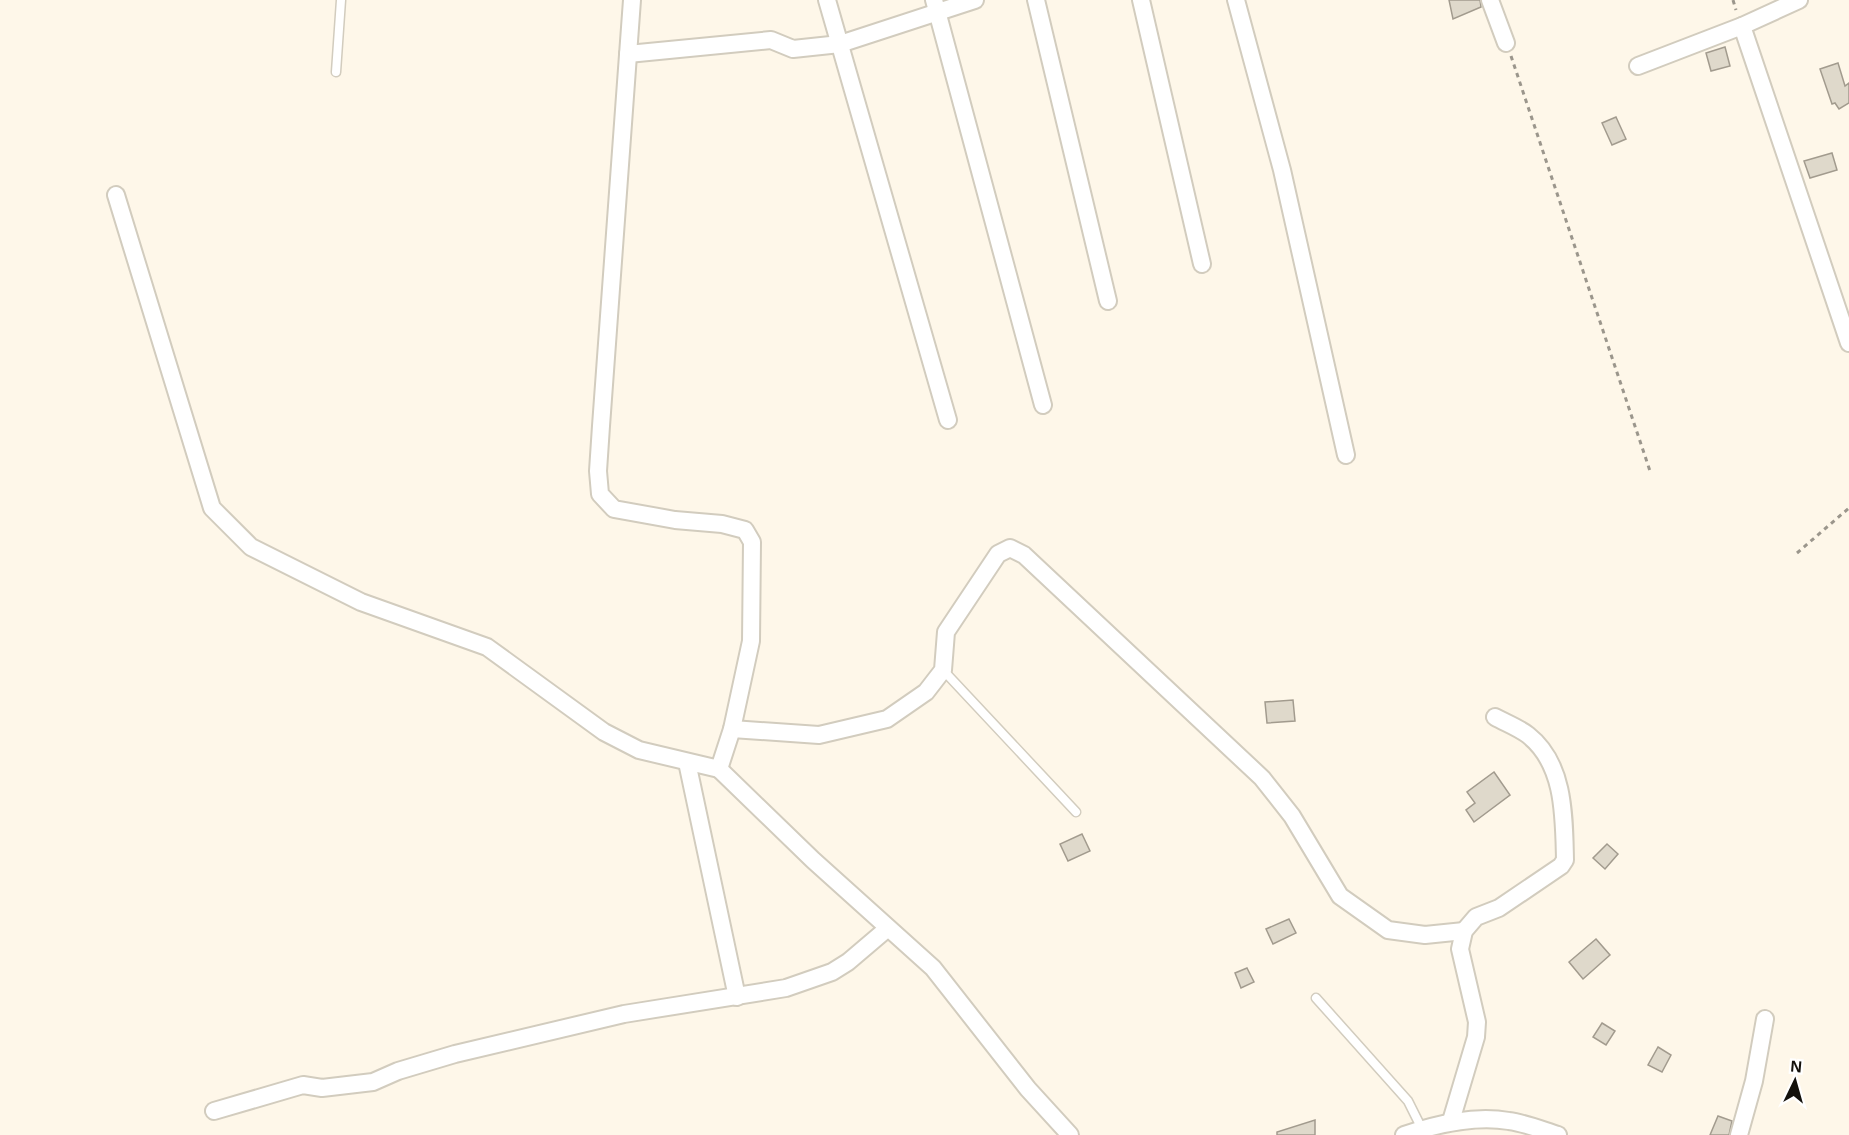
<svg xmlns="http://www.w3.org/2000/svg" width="1849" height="1135" font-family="Helvetica,sans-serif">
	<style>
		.building { fill: #dfd9cb; stroke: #a29b8e; stroke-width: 1.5 }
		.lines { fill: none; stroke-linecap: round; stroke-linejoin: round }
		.lane-casing { stroke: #d2ccbe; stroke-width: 11 }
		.street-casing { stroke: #d2ccbe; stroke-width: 20 }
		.path { stroke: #9b968c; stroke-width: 3; stroke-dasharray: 4.5 4.5; stroke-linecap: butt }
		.lane { stroke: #fff; stroke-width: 8 }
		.street { stroke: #fff; stroke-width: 16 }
	</style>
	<rect width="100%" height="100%" fill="#fef7e9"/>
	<!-- building -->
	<g class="building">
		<path d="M 1449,0 L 1480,0 L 1481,7 L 1453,19 Z"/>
		<path d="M 1725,47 L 1730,66 L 1711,71 L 1706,53 Z"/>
		<path d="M 1838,63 L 1845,86 L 1849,83 L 1849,103 L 1839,109 L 1835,103 L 1832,104 L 1820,69 Z"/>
		<path d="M 1616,117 L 1626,139 L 1612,145 L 1602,123 Z"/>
		<path d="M 1832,153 L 1837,170 L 1810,178 L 1804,161 Z"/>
		<path d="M 1293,700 L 1295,721 L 1267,723 L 1265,702 Z"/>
		<path d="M 1494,772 L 1510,795 L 1474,822 L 1466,810 L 1475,803 L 1467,792 Z"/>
		<path d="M 1082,834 L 1090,851 L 1068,861 L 1060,844 Z"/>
		<path d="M 1607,844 L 1618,854 L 1605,869 L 1593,858 Z"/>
		<path d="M 1289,919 L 1296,933 L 1273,944 L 1266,929 Z"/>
		<path d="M 1596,939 L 1610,955 L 1583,979 L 1569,962 Z"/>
		<path d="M 1247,968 L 1254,982 L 1241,988 L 1235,973 Z"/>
		<path d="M 1602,1023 L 1615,1031 L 1606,1045 L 1593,1037 Z"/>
		<path d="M 1658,1047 L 1671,1055 L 1662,1072 L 1648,1065 Z"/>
		<path d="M 1718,1116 L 1732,1121 L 1729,1135 L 1710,1135 Z"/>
		<path d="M 1315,1120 L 1315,1135 L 1277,1135 L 1277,1132 Z"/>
	</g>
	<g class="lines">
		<!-- lane casing -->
		<g class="lane-casing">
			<g id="lane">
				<path d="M 336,72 L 341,0"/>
				<path d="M 943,670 L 1076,812"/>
				<path d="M 1316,998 L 1408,1101 L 1422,1129"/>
			</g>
		</g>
		<!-- street casing -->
		<g class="street-casing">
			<g id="street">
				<path d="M 827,0 L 948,420"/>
				<path d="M 934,0 L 1043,405"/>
				<path d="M 1036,0 L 1108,301"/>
				<path d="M 1141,0 L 1202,264"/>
				<path d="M 1236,0 L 1282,170 L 1346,455"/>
				<path d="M 1490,0 L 1506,43"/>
				<path d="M 1742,26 L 1849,343"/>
				<path d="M 628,54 L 771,40 L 793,49 L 840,44 L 975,0"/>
				<path d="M 1638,66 L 1742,26 L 1799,0"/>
				<path d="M 116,195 L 212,508 L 251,547 L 361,602 L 487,647 L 604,732 L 639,750 L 719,769 L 732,729 L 751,641 L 752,542 L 745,530 L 722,524 L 675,520 L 614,509 L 600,494 L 598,471 L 601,426 L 632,0"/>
				<path d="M 732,729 L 819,735 L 887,719 L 926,692 L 943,670 L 946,632 L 998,554 L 1010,548 L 1024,555 L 1262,778 L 1292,816 L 1340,896 L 1388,930 L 1425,935 L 1464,931"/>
				<path d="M 687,762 L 737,997"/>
				<path d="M 719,769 L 813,860 L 933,968 L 1028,1089 L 1070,1135"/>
				<path d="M 214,1111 L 303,1085 L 322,1088 L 373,1082 L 398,1071 L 455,1054 L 624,1014 L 786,988 L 832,972 L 848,962 L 888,928"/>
				<path d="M 1451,1121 L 1476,1037 L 1477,1022 L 1460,949 L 1464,931 L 1476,917 L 1499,908 L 1561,866 L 1565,860 C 1564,817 1565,764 1528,735 C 1519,728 1506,723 1495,717"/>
				<path d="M 1404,1135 C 1437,1124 1474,1115 1509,1121 C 1525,1123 1542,1130 1558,1135"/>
				<path d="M 1739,1135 L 1754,1081 L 1765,1019"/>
			</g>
		</g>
		<!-- path -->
		<g class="path">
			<path d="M 1733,0 L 1736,10"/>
			<path d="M 1511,56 L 1650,471"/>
			<path d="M 1797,553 L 1849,508"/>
		</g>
		<!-- lane -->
		<use href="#lane" class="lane"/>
		<!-- street -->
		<use href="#street" class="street"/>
	</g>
	<!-- north arrow -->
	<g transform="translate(1795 1081) rotate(5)" stroke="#ffffff" stroke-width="4.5" paint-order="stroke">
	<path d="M0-4.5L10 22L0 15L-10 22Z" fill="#13110c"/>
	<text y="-9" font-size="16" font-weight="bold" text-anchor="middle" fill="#13110c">N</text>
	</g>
</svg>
